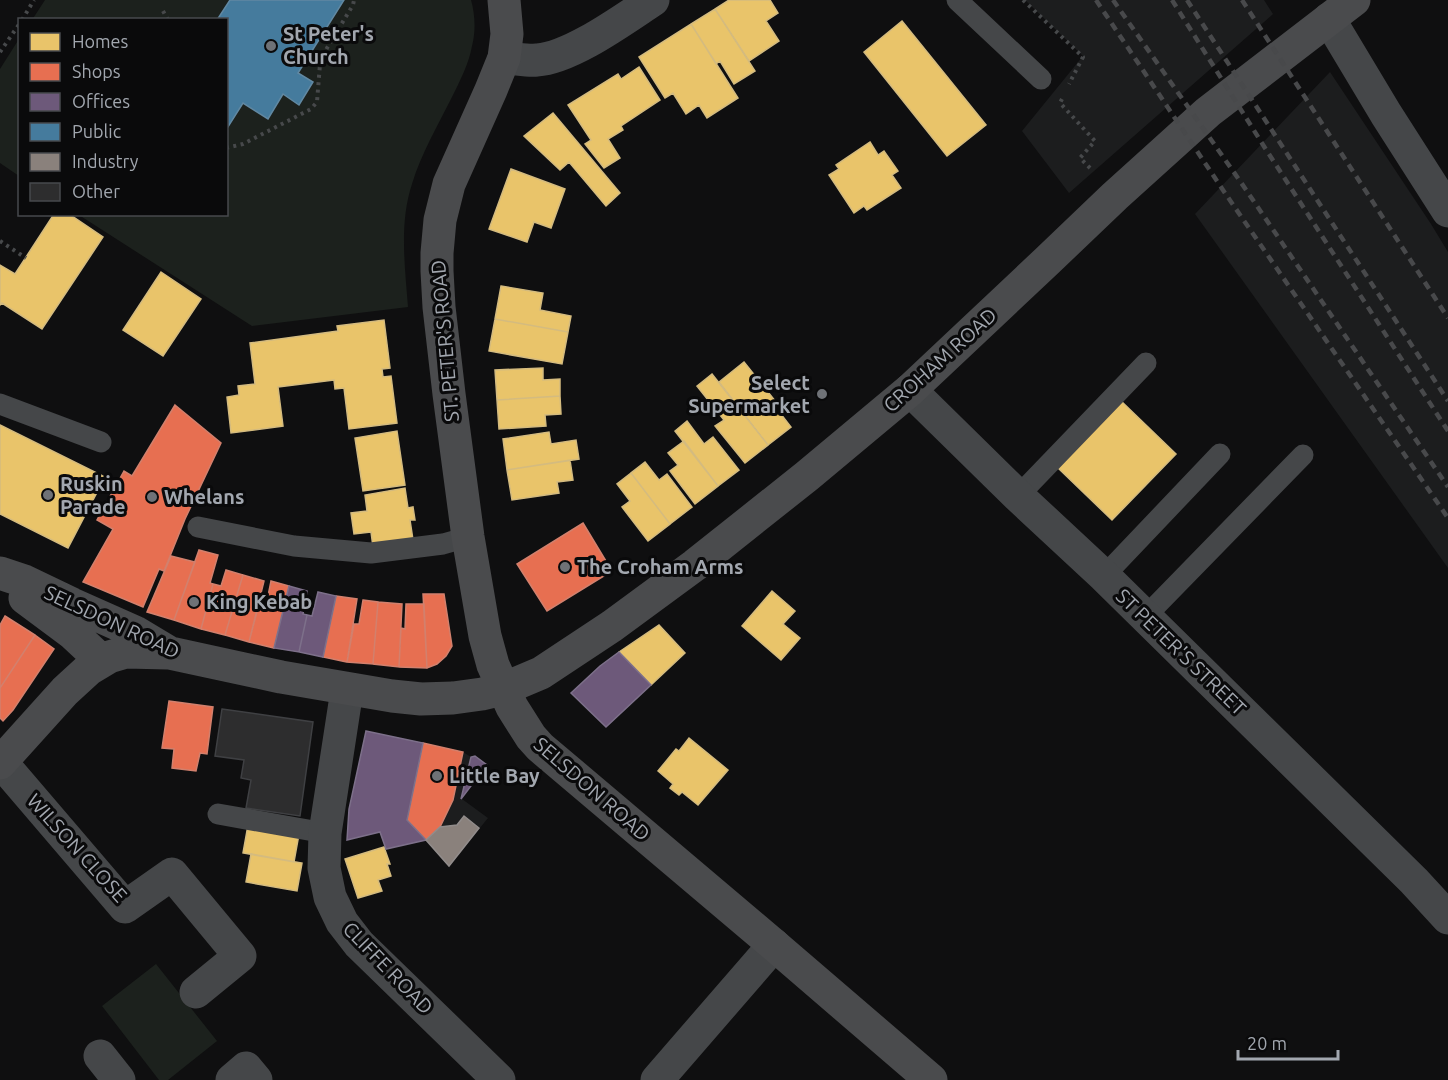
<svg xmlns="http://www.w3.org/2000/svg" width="1448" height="1080" font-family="Ubuntu,sans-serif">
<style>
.built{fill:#1c1d1e}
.green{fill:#1c211d}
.homes{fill:#e9c46a;stroke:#d4bb7f;stroke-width:1.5}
.shops{fill:#e76f51;stroke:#d2806d;stroke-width:1.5}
.offices{fill:#6d597a;stroke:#7d708a;stroke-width:1.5}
.public{fill:#457b9d;stroke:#6188a2;stroke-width:1.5}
.industry{fill:#8a817c;stroke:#918c8b;stroke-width:1.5}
.building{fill:#2d2d2e;stroke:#3f4043;stroke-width:1.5}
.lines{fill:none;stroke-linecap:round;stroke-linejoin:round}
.path{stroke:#47494b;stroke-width:4;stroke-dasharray:3 4.5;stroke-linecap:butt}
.lane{stroke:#454749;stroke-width:21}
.street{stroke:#454749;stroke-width:33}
.secondary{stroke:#4a4b4d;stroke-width:33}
.rail{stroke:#48494b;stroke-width:4.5;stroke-dasharray:8 6;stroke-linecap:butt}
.poi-dot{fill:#6f7277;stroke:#0a0a0b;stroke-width:2}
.labels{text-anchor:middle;stroke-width:6;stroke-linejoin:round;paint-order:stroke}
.poi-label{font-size:20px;font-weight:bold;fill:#a2a7af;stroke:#0a0a0b;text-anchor:start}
.street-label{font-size:20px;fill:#a2a7af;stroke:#0a0a0b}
</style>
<rect width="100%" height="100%" fill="#0f0f10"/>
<path class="built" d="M1025,0H1264L1273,14L1069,193L1022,131L1083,56Z
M1330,72L1431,224L1448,252V568L1195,214Z
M463,752L471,757L462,799L488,818L449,866L426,840L453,800Z"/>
<path class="green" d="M45,0H471C475,14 476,31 472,46C469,63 460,81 452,97C438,125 421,154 412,184C399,223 405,267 408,307L252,326L79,215L226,214V20H32Z
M19,39L20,176H19L0,163V69Z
M156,964L217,1041L168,1080H159L102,1006Z"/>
<path class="homes" d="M729,0H770L778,13L766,21L779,41L749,61L715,9Z
M715,9L755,71L734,84L720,61L716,64L691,24Z
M902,21L986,125L947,156L864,52Z
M691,24L738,98L707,118L699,105L686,114L673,93L665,98L639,57Z
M639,67L660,100L621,126L623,130L608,139L620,158L604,168L585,144L591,140L568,105L618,74L621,79Z
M553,113L620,193L606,206L569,162L560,170L524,136Z
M870,142L878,155L884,151L898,171L892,175L901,188L867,210L864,206L854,213L829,175L839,169L836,165Z
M511,169L565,189L551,228L534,222L527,242L489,229Z
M54,214H69L103,237L42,329L2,303L0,305V265L15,274Z
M161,272L201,299L163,356L123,330Z
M501,286L543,293L540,310L571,316L568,332L495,319Z
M495,319L568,332L562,364L489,351Z
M384,320L390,368L382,369L383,377L391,376L397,423L349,429L344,388L335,389L334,380L278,387L283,426L231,433L227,397L239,395L238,386L255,384L250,343L338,331L337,326Z
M744,362L780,407L777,409L791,427L768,445L719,382Z
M543,368V380L560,379V396L497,400L495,370Z
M712,374L768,445L745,463L715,426L724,420L697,386Z
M560,396L561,414L545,415L546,426L499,429L497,400Z
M1120,400L1176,454L1112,520L1057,467Z
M687,421L704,444L713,437L739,470L718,486L675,431Z
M0,425L105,477L68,548L0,514Z
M397,431L405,485L363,491L355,438Z
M549,432L551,444L576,440L579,459L507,470L503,439Z
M684,441L718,486L695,504L670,471L678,465L668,453Z
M570,460L573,480L557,482L559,493L512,500L507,470Z
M645,462L659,480L667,474L692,507L670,524L631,473Z
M631,473L670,524L648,541L622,507L630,501L617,484Z
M405,488L408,508L413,507L415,520H410L413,540L373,547L371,532L354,534L351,513L367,511L365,495Z
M772,591L795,611L783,624L800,638L781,660L742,626Z
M659,625L685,653L651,685L619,652Z
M689,738L728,770L698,805L682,792L679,795L670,788L673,784L658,771L676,749L679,751Z
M248,825L299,834L294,862L243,853Z
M384,847L390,864H387L391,876L378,880L382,891L358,898L345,859Z
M251,854L302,863L297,891L246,882Z"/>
<path class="shops" d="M175,405L221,443L185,519L164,571L159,569L143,607L83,582L113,529L97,520L124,471L132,476Z
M583,523L612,571L547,611L517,564Z
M199,550L218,555L210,583L213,584L201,629L174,620Z
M171,556L195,562L174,620L147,612Z
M226,570L243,575L225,635L201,629L213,584L221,586Z
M243,575L264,581L249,642L225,635Z
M271,581L289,586L274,648L249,642L259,604L266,606Z
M423,594H444L452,646L446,656L437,664L427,668Z
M336,596L357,599L347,662L323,657Z
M363,600L378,602L373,664L347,662L354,624H359Z
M378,602L402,604L399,667L373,664Z
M406,604H424L427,668L399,667L401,628L405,629Z
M5,616L35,635L0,688V625Z
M35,635L54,649L13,710L3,721L0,718V688Z
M169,701L213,707L207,754L200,753L196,771L172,768L174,749L162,748Z
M423,743L463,752L453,800L440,827L426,840L407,820Z"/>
<path class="offices" d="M289,586L307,591L303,614L307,615L299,652L274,648Z
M318,592L336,596L323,657L299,652L307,615L312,616Z
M619,652L651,685L606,727L571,693L600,666Z
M366,731L423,743L407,820L426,840L386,849L380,832L347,840L349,809Z
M475,756L487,765L461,799L471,757Z"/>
<path class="public" d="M230,0H344L298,73L313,82L299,105L283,94L268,119L243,103L226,130V20H217Z"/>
<path class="industry" d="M464,816L479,828L449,866L426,840L440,827L457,825Z"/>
<path class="building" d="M222,709L313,722L300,816L246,808L251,780L241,778L244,760L215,756Z"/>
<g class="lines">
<path class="path" d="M1023,0L1083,57L1069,84
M163,11L168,20
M22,20L34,0
M0,52L20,23
M1062,99L1060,103L1095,141L1080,158L1093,171
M226,148L243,144L311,109L317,102L320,64L327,48L353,5L354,0
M0,241L26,258"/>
<path class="lane" d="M957,0L1041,79
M0,404L101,442
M1018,496L1146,363
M198,527L294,546L371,553L443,544L468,537
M1104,576L1220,454
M1145,617L1303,455
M218,814L325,833"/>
<path class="street" d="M1329,19L1386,114L1448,211
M504,58C514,58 526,61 537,60C571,58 624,19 653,0
M910,390L1018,496L1104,576L1414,881L1448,918
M347,690L325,833L324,868L330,897L342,922L359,944L499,1080
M1,762L125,907L172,874L240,956L196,992
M100,1056L119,1080
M232,1080L246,1068L256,1080
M657,1080L774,945"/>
<path class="secondary" d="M504,0L507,34L504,58L491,90L449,184L440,220L437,253V271L439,307L449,394L468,537L485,636L493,665L512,707L531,737L540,747L774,945L931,1080
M0,573L24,581L72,604L135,632L170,653L281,677L392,696L421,699L453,698L482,694L503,689L541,673L612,626L695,565L807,476L910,390L1047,261L1115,196L1208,112L1354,0
M25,598L72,633L102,661
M0,763L65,691L89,669L109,657L126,652L168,653"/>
<path class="rail" d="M1096,0L1225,193L1448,518
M1113,0L1240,181L1448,487
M1172,0L1265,148L1448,431
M1187,0L1448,401
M1242,0L1448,318"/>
</g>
<g class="poi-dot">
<circle cx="271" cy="46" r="6"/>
<circle cx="822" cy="394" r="6"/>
<circle cx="48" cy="495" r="6"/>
<circle cx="152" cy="497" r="6"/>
<circle cx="565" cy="567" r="6"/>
<circle cx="194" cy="602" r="6"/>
<circle cx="437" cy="776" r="6"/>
</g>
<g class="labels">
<g class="poi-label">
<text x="283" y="41">St Peter's<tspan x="283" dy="23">Church</tspan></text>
<text x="810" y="390" text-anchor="end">Select<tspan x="810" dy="23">Supermarket</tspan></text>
<text x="60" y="491">Ruskin<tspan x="60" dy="23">Parade</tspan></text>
<text x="164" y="504">Whelans</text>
<text x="577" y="574">The Croham Arms</text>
<text x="206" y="609">King Kebab</text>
<text x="449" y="783">Little Bay</text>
</g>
<g class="street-label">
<text transform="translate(445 341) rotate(-95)" y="7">ST. PETER'S ROAD</text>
<text transform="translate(940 360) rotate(-42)" y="7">CROHAM ROAD</text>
<text transform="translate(112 622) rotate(25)" y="7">SELSDON ROAD</text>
<text transform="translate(1181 652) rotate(44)" y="7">ST PETER'S STREET</text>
<text transform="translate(592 789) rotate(41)" y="7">SELSDON ROAD</text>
<text transform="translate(77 848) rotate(48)" y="7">WILSON CLOSE</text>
<text transform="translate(388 968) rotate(46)" y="7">CLIFFE ROAD</text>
</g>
</g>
<rect x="18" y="18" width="210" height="198" fill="#0a0a0b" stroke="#47494d" stroke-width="1.5"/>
<rect x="30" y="33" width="30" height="18" fill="#e9c46a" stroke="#47494d" stroke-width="1.5"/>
<text x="72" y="48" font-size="18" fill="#a2a7af">Homes</text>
<rect x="30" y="63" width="30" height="18" fill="#e76f51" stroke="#47494d" stroke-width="1.5"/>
<text x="72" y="78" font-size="18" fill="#a2a7af">Shops</text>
<rect x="30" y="93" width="30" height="18" fill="#6d597a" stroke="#47494d" stroke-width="1.5"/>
<text x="72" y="108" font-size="18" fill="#a2a7af">Offices</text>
<rect x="30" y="123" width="30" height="18" fill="#457b9d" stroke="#47494d" stroke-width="1.5"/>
<text x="72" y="138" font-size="18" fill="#a2a7af">Public</text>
<rect x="30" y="153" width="30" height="18" fill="#8a817c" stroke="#47494d" stroke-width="1.5"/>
<text x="72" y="168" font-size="18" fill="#a2a7af">Industry</text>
<rect x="30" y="183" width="30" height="18" fill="#2d2d2e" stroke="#47494d" stroke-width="1.5"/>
<text x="72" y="198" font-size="18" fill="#a2a7af">Other</text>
<path d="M1238 1050v9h100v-9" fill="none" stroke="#a2a7af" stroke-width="3"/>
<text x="1247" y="1050" font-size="18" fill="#a2a7af" stroke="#0a0a0b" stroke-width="4.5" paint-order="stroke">20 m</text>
</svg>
